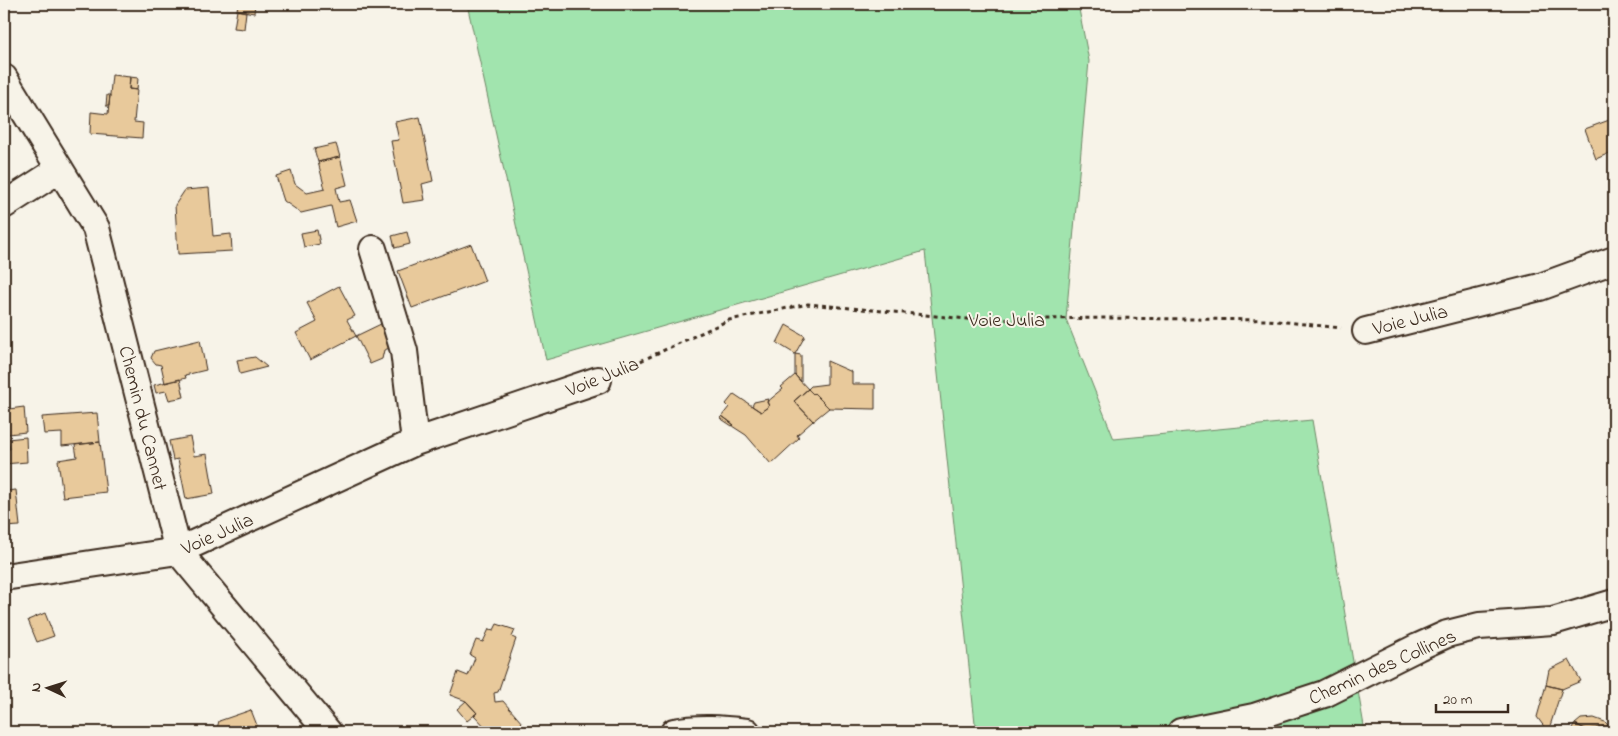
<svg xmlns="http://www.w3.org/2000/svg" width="1618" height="736" font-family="'Indie Flower',sans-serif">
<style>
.green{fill:#a1e4ae;stroke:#6e8766}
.building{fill:#e8c99b;stroke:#3b2a1e}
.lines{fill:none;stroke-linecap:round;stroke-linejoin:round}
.minor-casing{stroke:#3b2a1e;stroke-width:30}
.path{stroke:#3b2a1e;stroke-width:3;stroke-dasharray:4 4;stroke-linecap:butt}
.minor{stroke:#f7f3e8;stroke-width:26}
.labels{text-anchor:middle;stroke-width:4;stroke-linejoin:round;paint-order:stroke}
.street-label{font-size:20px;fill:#3b2a1e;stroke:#f7f3e8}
</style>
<rect width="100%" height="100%" fill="#f7f3e8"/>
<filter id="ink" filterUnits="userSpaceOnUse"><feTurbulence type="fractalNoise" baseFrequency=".02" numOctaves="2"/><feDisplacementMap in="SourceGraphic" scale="10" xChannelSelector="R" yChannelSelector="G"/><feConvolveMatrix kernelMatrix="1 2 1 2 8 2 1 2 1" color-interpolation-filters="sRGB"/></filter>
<g filter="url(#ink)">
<path class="green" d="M467,4H1078L1089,61L1066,319L1114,439L1312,420L1365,732H990L975,723L925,251L546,360Z"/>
<path class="building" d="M238,4H255L254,13L237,10Z
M237,10L246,12L244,29L234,28Z
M112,75L130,77L129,89L137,90L134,122L143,123L142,138L90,134L91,112L108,114Z
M130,77L138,78L137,90L129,89Z
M107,95H110L109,106H106Z
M420,117L433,181L422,184L425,200L403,203L391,141L399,140L395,122Z
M1612,119L1614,125V151L1596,159L1585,129Z
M336,144L340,157L318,162L314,149Z
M340,157L347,185L336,188L339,202L350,200L357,221L336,227L331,206L301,213L284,201L276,176L291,171L295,184L307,193L325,189L318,162Z
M209,188L213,236L231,234L232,251L178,254L175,205L185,190Z
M317,230L320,244L304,247L301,233Z
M407,232L410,244L395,248L392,236Z
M471,244L485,281L412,308L398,271Z
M339,286L355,316L347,320L356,336L310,360L296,333L317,322L307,303Z
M383,323L393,347L384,350L382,359L370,364L356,336Z
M786,325L805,336L795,354L777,343Z
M200,340L206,370L185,375L186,378L165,383L161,365L156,364L151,358L154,351Z
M795,354L801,355V382L795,375Z
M255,357L267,367L240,374L237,360Z
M827,361L852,372V384H875V409L829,408L814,393L813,394L808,389L811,386L827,384Z
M795,375L808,389L794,401L813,421L797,435L799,438L771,464L746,435L732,426L734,425L722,416L729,407L726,404L734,394L761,412L769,406L767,402L783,389L781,387Z
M180,379L184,397L169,400L166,391L156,393L154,385Z
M808,389L813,394L814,393L829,408L813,421L794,401Z
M8,396L9,409L24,407L26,432L8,434V429H4V397Z
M768,399L767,402L769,406L761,412L752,406L754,402Z
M97,413L100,442L62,446V433L44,434L42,417Z
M722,416L734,425L732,426L720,418Z
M26,437L27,462L4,464V449H10L8,439Z
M190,437L194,456L207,454L214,494L186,499L178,459L173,460L169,441Z
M100,442L106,492L63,497L58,460L77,457L75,445Z
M16,490L20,526L4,527V491Z
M45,613L54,636L37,642L28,620Z
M497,624L515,630L512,637L516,639L498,692L494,693L495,702L503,701L522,723L511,732H490L474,715L477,713L466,701L450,695L458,672L468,676L475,658L470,655L476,640L483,642L489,629L494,630Z
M1569,660L1581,681L1562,689L1546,685L1549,670Z
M1546,685L1562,689L1548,732L1537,717Z
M466,701L477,713L467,721L457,709Z
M251,710L258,728L248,732H216L219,721Z
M1594,718L1605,722L1609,726L1587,730L1575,724L1581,719Z
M1575,724L1587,730L1609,726L1610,732H1570Z"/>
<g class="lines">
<g class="minor-casing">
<path id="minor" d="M4,78L96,228L178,551L328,732
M4,205L60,169
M1366,331L1540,287L1614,260
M415,442L598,380
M4,577L178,551L415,442L404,351L373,249
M674,732C699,727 722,729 747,732
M1181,732L1254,717L1324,694L1418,647L1447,634L1479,626L1553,621L1614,603"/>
</g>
<path class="path" d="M619,371L729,320L808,304L978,320L1107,318L1268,320L1341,328"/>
<use href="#minor" class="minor"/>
</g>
</g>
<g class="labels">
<g class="street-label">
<text x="1007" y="326">Voie Julia</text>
<text transform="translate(1410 319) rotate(-14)" y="7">Voie Julia</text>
<text transform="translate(602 376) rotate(-22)" y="7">Voie Julia</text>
<text transform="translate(144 418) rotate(76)" y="7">Chemin du Cannet</text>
<text transform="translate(217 533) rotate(-24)" y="7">Voie Julia</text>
<text transform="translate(1382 666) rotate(-24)" y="7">Chemin des Collines</text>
</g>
</g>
<rect width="1618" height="736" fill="none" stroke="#f7f3e8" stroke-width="20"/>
<rect x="10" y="10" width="1598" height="716" fill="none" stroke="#3b2a1e" stroke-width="2" filter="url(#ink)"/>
<g transform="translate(48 688) rotate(274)" stroke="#f7f3e8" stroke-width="4" paint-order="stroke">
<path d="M0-4L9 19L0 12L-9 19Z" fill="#3b2a1e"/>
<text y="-8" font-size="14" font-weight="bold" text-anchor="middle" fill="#3b2a1e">N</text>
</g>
<path d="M1436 704v8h72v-8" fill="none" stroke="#3b2a1e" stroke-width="2.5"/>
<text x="1443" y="704" font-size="15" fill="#3b2a1e" stroke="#f7f3e8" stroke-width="4" paint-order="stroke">20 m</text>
</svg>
